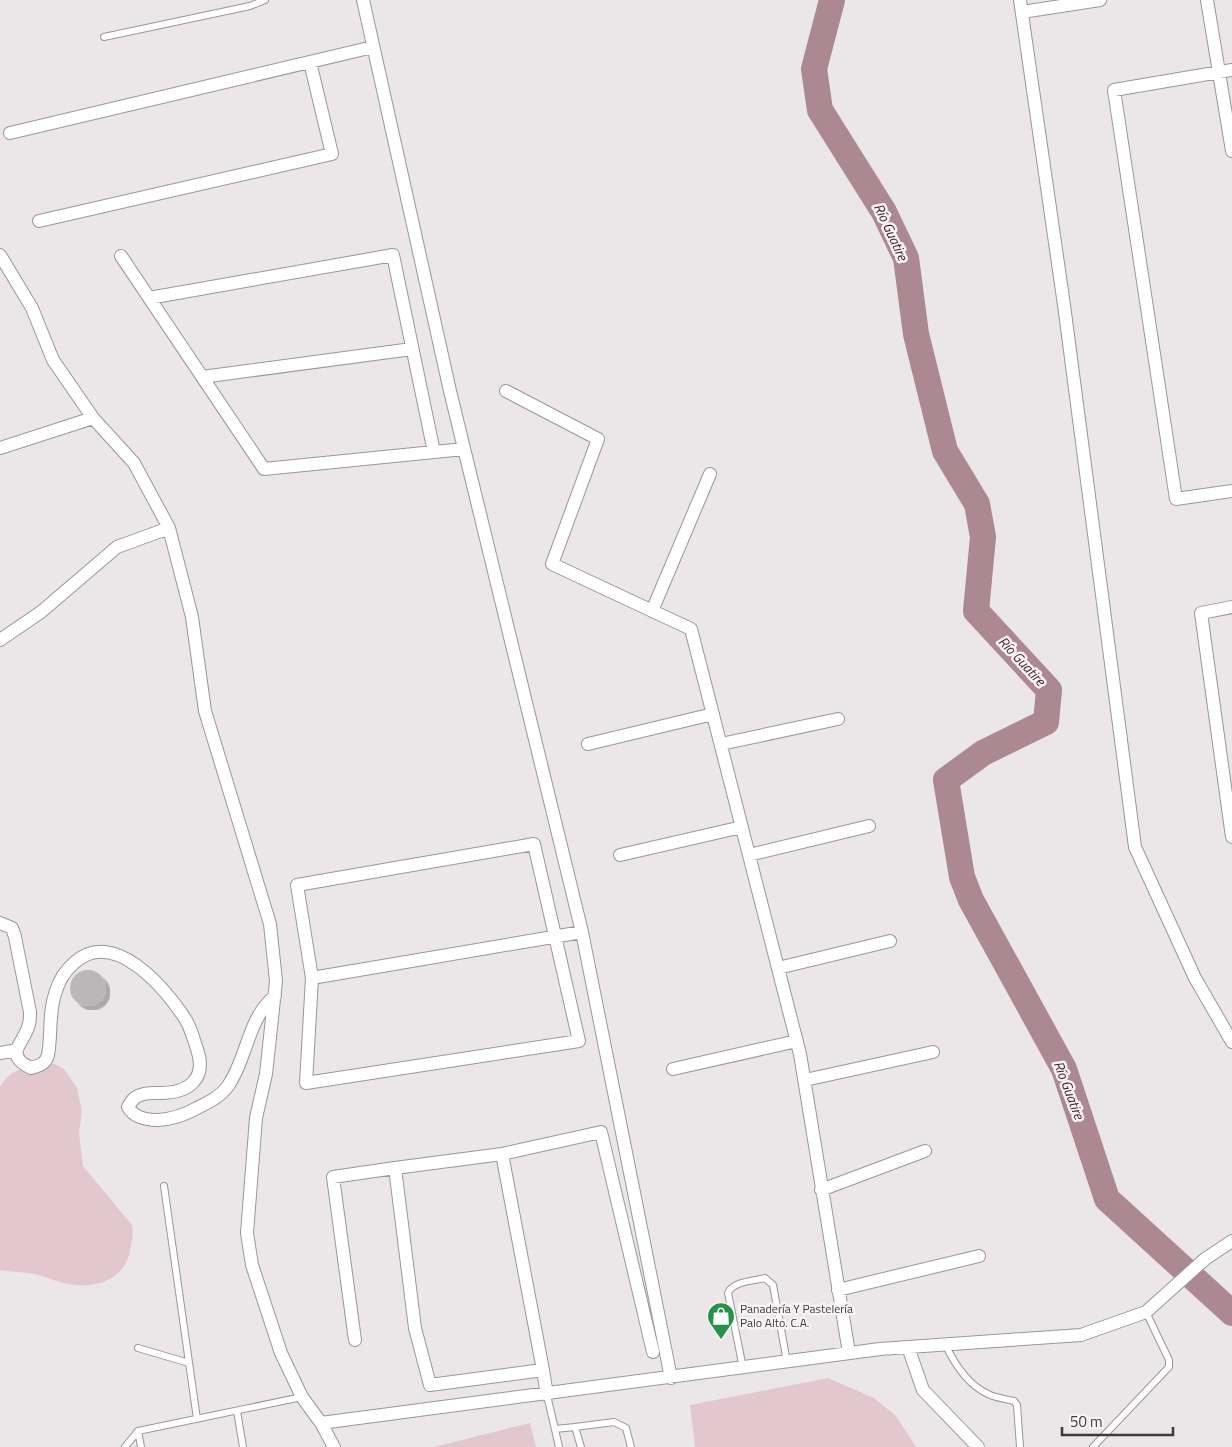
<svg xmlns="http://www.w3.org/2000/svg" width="1232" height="1447" font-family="'Titillium Web',sans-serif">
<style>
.green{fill:#e3c7ce}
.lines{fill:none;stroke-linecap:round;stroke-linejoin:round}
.river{stroke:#ab8892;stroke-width:26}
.building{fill:#bbb6b8;filter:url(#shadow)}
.service-casing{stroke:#9b9697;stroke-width:8}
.minor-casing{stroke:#9b9697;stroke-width:14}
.service{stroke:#fff;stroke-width:6}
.minor{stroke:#fff;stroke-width:12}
.labels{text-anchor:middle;stroke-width:5;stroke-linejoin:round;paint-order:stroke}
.poi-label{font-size:12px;fill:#3b3a3a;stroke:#f8f4f5;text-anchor:start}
.water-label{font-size:14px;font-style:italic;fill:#461829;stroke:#f8f4f5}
</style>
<defs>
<filter id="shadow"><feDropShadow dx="4.5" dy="4.5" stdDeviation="0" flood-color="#0004"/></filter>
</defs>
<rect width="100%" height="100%" fill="#ebe6e7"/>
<path class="green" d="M46,1064H55L64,1069L77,1088L82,1111L79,1133L83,1166L132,1225C134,1236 131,1245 129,1255C122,1281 93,1289 69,1284C57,1282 46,1277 35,1274C24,1272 11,1272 0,1270V1087C12,1067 25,1069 46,1064Z
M828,1378L874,1398L896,1416L916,1447H695L690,1405Z
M530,1423L536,1447H434Z"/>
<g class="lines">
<path class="river" d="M832,0L814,69L820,110L884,212L906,258L916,334L945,451L977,504L983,537L976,611L1049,690L1046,722L983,753L946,780L962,877L971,900L1064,1069L1107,1199L1232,1313"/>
</g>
<path class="building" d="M70 988a18 18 0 1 1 36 0a18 18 0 1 1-36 0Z"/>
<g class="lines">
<g class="service-casing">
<path id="service" d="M104,37L250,6L265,0
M164,1186L197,1419
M945,1344C954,1363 968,1385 988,1394C995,1398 1006,1399 1014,1401L1017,1405L1020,1447
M138,1348L189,1363
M743,1368L728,1293C733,1281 754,1281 765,1278L773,1285L787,1362
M547,1395L559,1447
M237,1411L243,1447
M555,1429L575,1427
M138,1431L141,1447
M125,1447L138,1431L302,1397
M581,1447L575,1427L614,1422L626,1428L631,1447
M1093,1447L1169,1367V1360L1146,1312"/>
</g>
<g class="minor-casing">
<path id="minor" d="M363,0L450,391L582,932L671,1378
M1020,0L1064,305L1135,847L1195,978L1232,1042
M1207,0L1232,151
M1022,12L1100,0
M1232,70L1114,90L1176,499L1232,491
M10,133L373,47
M39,221L332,154L310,62
M0,255L32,308L53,360L93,418L134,463L169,528L192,617L205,711L270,924L276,981L266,1074L256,1118L247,1233L252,1265L281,1353L302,1397L321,1423L334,1447
M121,256L264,469L464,449
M149,298L393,255L434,452
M202,377L412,349
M506,391L598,439L552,564L691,629L800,1054L849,1353
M0,448L93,418
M1232,607L1201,613L1232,837
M652,611L710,474
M0,640L41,612L117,547L169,528
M588,744L713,714
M721,744L838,719
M534,844L579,1041L306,1083L312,978L297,885Z
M620,855L742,827
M749,855L869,826
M0,923L12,928L15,937L30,1012C30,1016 30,1021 29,1024C25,1043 2,1054 31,1068C38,1066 46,1064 48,1055C52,1034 48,1012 56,991C59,981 66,970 74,963C113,927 163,986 184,1017C191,1027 193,1038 197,1049C207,1078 190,1093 160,1093C153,1093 145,1092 138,1096C133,1098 131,1102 128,1107C134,1118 146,1120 158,1120C172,1119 185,1115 197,1108C209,1102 220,1097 228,1086C248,1057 247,1019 275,996
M778,968L890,941
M312,978L582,932
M0,1053L17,1050
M673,1069L797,1041
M805,1080L933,1052
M395,1168L502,1154
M821,1190L925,1151
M838,1290L979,1256
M355,1340L333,1177L395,1168L415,1328L430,1385L543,1370L502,1154L601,1132L653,1352
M908,1347L923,1390L978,1447
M543,1370L547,1395
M321,1423L880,1349L1081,1335L1146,1312L1205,1259L1232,1241"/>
</g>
<use href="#service" class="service"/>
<use href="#minor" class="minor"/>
</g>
<defs>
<g id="shop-pin" transform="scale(1.4375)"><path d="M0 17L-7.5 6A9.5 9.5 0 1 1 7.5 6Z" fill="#269148" stroke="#f8f4f5"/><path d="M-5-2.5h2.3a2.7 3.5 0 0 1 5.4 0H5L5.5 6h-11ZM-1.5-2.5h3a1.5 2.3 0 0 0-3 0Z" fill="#fff"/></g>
</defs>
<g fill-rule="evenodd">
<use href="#shop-pin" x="721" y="1316"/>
</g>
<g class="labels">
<g class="poi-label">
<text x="740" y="1313">Panadería Y Pastelería<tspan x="740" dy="14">Palo Alto. C.A.</tspan></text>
</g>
<g class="water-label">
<text transform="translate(891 232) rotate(65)" y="5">Río Guatire</text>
<text transform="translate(1022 661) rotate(47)" y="5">Río Guatire</text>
<text transform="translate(1069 1090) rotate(69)" y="5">Río Guatire</text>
</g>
</g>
<path d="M1062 1427v8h111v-8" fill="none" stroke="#3b3a3a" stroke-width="2.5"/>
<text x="1070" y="1427" font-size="15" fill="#3b3a3a" stroke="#f8f4f5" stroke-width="4" paint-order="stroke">50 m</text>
</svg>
